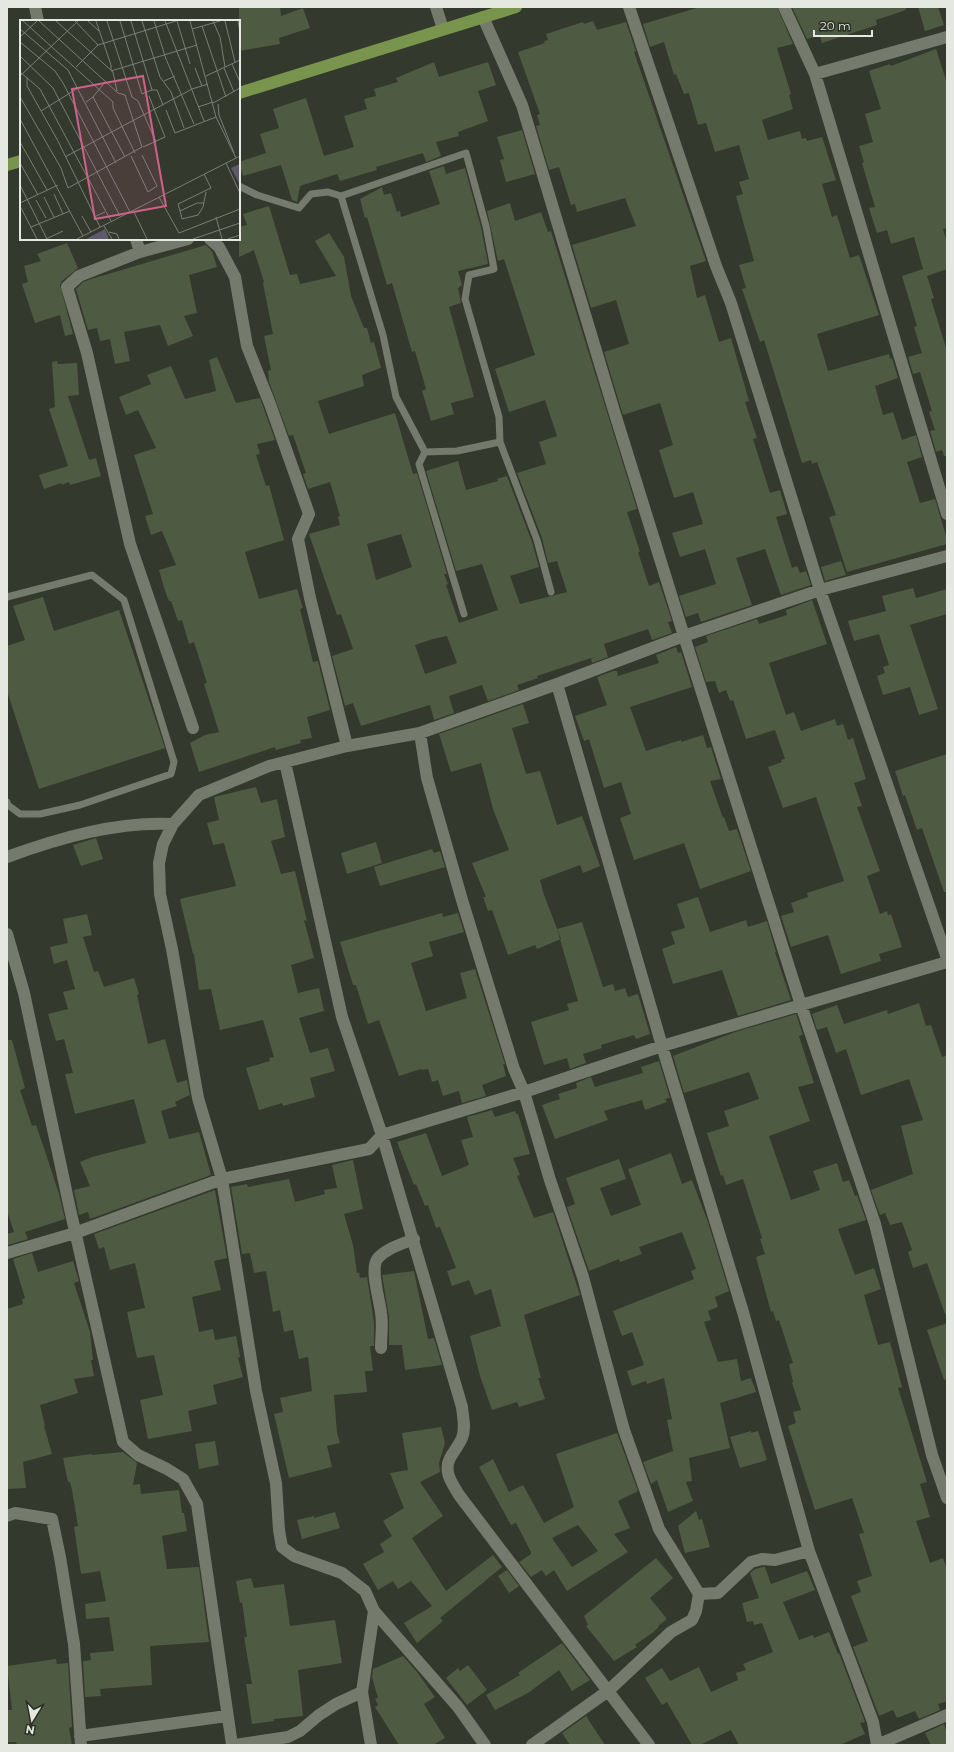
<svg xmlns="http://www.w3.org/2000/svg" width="954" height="1752" font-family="Montserrat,sans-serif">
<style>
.building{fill:#4f5a42;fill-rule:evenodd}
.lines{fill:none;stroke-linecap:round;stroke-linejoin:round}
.lane{stroke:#747b6d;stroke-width:7}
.street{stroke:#747b6d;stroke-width:12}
.primary{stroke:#78944d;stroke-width:12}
.inset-road{fill:none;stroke:#7a7f75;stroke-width:1}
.view{fill:#ce618a;fill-opacity:0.15;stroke:#ce618a;stroke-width:2}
.inset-edge{fill:none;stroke:#e4e8e0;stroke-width:2}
</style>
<rect width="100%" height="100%" fill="#33392d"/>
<path class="building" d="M239,7H280L281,16L303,8L310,28L279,38L280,44L239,51Z
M700,7H777L793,44L777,48L791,94L789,95L793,109L762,120L768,140L800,131L802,139L806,138L807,141L822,137L836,180L822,184L832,217L837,215L850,258L859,255L879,315L817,334L828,371L889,354L890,359L892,358L898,378L875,386L883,415L893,412L902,440L916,435L922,457L907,462L920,503L935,499L947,539V544L847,572L829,517L836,515L817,462L812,464L811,460L802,463L764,340L760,342L742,289L746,288L739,265L754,261L736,196L743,194L739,182L749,179L739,145L715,152L706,123L698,125L689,93L684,94L676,74L674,75L664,42L650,47L643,24Z
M792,7H906V10L876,20L877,25L822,43L820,35L807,39Z
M918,7H938L944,25L925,31Z
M593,21L597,30L626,22L636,51L634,52L706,261L690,266L697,298L705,295L719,342L731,338L749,401L745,402L757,438L753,439L770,493L780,490L787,514L776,517L792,568L797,566L800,573L806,571L811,585L781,595L765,549L736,558L752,605L701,622L698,613L686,617L679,596L716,584L705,549L680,557L672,533L703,524L693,492L674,498L659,450L673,445L660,403L623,415L604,352L629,344L616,300L591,308L572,245L636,226L625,198L577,212L575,204L571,205L559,167L549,170L536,126L540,125L537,115L540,114L518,52L545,43L544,41L548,40L546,34L583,22L584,24Z
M936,49L947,83V228L943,229L947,242V269L927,276L934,298L931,299L947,351V456H944L942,450L936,452L930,431L935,430L929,412L932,411L920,372L913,374L908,357L922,353L914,327L917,326L902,276L923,269L914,237L891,244L887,230L877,233L869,208L875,207L862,163L864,162L859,146L873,142L865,114L881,109L869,71L890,64L891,66Z
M434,62L439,77L488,62L496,85L478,91L488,121L458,132L459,136L436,142L441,156L426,162L423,153L376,167L377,170L340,181L337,174L300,186L297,202L292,200L281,165L243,176L239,162L266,153L260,134L279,128L273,109L306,98L324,156L354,147L344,116L367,109L364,99L376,96L374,89L398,82L396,78Z
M522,130L535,174L506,182L500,160L504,159L497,137Z
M444,166L446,174L465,168L481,227L488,264L458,271L462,285L458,288L461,303L449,307L474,397L451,403L454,414L431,421L422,391L426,389L415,351L412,352L392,283L387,285L367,217L365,218L360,199L382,187L384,195L391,193L397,212L400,211L401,217L440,204L429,171Z
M510,203L515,221L541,212L548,232L551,231L637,509L627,512L640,552H638L649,586L659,582L672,621L668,622L672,633L652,640L648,629L604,644L608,657L592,663L591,658L537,676L538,678L517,685L519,690L488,701L482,685L449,696L454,713L434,720L430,705L361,726L353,703L345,706L332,656L353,649L341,614L337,615L309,534L340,525L338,517L340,516L330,482L308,489L303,474L306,473L293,435L289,436L269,382L268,371L271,370L264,336L273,334L263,283L264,282L254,250L239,257V227L247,225L243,214L269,206L290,275L297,274L300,284L336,276L315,241L329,233L344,257L351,296L364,328H367L371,343L374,342L381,368L362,375L364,386L318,401L329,434L395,413L413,474L417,473L447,574H444L448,584L446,585L459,623L498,610L482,564L456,571L426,471L458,461L466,490L498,481L497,479L507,476L532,542L539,567L510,576L520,604L567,592L557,561L548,563L542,538L517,473L546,464L539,442L557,436L545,400L509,412L495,369L535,355L504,259L498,261L487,211ZM401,534L412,567L376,580L367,544ZM447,636L457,663L425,674L415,645L433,639Z
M67,243L78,268L62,281L60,285L73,334L65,336L60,315L35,323L22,284L28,282L24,266L41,261L37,254Z
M206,245L212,251L217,267L189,275L197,313L184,316L193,336L168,346L160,325L124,332L130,361L115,364L110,339L100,341L97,328L88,330L76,289L83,282L91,279Z
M217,357L236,403L260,398L275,440L257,444L260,454L256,455L266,486L269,485L284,540L245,552L259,599L297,589L303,608L300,609L313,662L318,661L330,710L307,717L312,738L300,740L301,743L276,750L275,747L199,772L190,743L205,735L219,732L204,684L207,683L194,642L189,644L182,620L178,621L171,601H169L165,591L159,570L176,565L162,531L151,535L145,516L153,514L134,455L156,448L138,410L126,415L119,397L151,384L147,375L171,366L185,399L216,391L209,360Z
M57,361L58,364L77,363L79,395L68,396L89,460L96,458L101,476L70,485L69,482L62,485L61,483L44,489L39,475L68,466L49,409L55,407L52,362Z
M841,561L846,575L825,581L821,567Z
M913,588L916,598L947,589V614L910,625L938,709L919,715L910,687L883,695L877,676L885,673L883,667L889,665L879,634L854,641L848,621L886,611L882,596Z
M43,597L54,631L119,610L165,748L39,789L7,691V646L25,640L13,606Z
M812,600L827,644L769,663L786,715L794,712L801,731L835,719L837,726L843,724L848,740L853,738L866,779L854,783L862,806L857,807L880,871L867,876L880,914L887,911L888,915L891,914L902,947L879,954L881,961L841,974L828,935L791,947L781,916L794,912L791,903L808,897L807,893L844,881L816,797L783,808L768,767L782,762L781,760L785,759L775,730L746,739L733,700L730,701L726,690L719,693L715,681L706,682L695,647L708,642L706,636L757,619L759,624L787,615L786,610Z
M676,647L678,653L681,652L692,687L630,707L646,751L681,740V742L703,735L707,748L711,747L721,779L710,781L723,818L724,817L729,831L737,829L751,871L700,889L684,843L634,860L620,818L631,814L621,782L604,788L589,739L584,741L575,716L607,705L597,677L613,671H617L618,676L659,663L656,655Z
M523,704L529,723L512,728L526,774L540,771L557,825L582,816L600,866L583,873L580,865L540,880L544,895L561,939L537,949L535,945L508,955L492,910L488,911L483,897H486L472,863L509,850L493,809L481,763L451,772L439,734Z
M947,754V892H944L922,828L917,830L905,795L903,796L895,771Z
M256,787L261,803L277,799L285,837L271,841L281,874L295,871L307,921L304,920L314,958L291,965L298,993L319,988L324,1011L299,1018L310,1053L328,1048L335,1071L310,1078L315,1097L283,1106L282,1103L259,1110L246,1068L270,1061L269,1058L274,1057L263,1020L220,1030L211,989L199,990L194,954H193L180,899L236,886L224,843L213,845L207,823L219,820L214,797Z
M96,838L103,859L81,866L73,845Z
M376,842L382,863L347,874L341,853Z
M432,849L434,853L440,851L445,867L380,886L374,867Z
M698,897L710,932L746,920L748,927L767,921L776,952H775L791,1000L738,1016L722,970L673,984L662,949L675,944L671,932L685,928L677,904Z
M442,913L443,917L458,913L464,932L429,942L433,956L411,963L426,1011L467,998L460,973L475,969L505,1064H503L506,1076L482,1085L486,1096L462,1103L459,1091L443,1096L438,1080L432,1082L428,1069L421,1070V1069L399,1076L379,1020L368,1024L356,985H353L340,942Z
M87,914L92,935L83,937L94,972L98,971L104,987L134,978L139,994L137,995L148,1044L165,1039L177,1083L187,1080L190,1095L175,1102L177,1106L161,1111L169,1139L199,1132L211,1175L90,1219L88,1212L79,1215L74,1190L90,1186L80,1162L92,1157L146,1143L134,1099L75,1114L65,1074L73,1073L64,1039L56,1041L48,1014L68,1009L63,992L75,989L67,960L54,964L50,947L68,943L63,919Z
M582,922L603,987L613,984L615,991L625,988L628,997L638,994L650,1034L636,1039L634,1035L601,1045L602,1048L583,1054L586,1063L570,1069L567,1058L544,1065L531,1022L569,1010L567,1004L578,1001L557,929Z
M919,1003L926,1026L931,1025L942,1057L947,1055V1314H945L927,1263L913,1268L908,1252L912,1250L902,1222L890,1225L885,1213L880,1215L871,1190L913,1174L901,1126L923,1120L909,1079L861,1095L846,1049L836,1053L827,1027L817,1030L812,1014L837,1005L844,1024L887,1010L888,1014Z
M796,1014L803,1035L799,1036L814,1083L798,1087L810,1121L769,1136L791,1200L820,1190L813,1171L837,1163L843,1182L849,1180L855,1196L857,1195L866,1220L838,1229L855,1275L874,1268L881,1289L864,1295L878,1345L890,1342L902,1387L898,1388L927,1482L920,1484L930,1517L916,1521L930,1563L943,1558L947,1569V1701L938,1704L940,1710L919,1719L915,1711L897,1718L893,1710L879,1716L853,1647L868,1641L851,1596L861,1592L857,1581L872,1576L859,1534L864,1533L852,1498L815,1510L788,1426L796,1423L793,1412L801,1410L792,1383L793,1382L789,1364L793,1363L779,1320L776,1321L773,1311L771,1312L756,1257L765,1254L760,1239L762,1238L743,1179L726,1185L723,1175L721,1176L707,1133L729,1126L724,1111L759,1099L749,1072L684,1093L673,1056L735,1032Z
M7,1040H12L25,1088L20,1090L32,1126L36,1125L45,1151L59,1194L65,1219L25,1232L28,1239L8,1245L7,1234L14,1232L7,1211Z
M659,1061L670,1098L665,1099L667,1102L645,1110L642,1100L604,1111L608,1120L555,1139L542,1105L560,1099L558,1094L577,1088L576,1083L591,1077L595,1087L643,1073L641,1067Z
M492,1110L495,1117L515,1111L516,1114H518L530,1154L513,1158L520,1175L517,1176L534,1218L553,1212L580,1295L524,1315L541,1378H538L545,1399L519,1407L517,1402L492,1410L480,1376L470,1336L501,1326L491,1289L475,1295L469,1280L452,1286L447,1271L456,1268L440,1227L436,1228L428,1205L425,1206L416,1184L414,1185L397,1142L426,1133L442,1176L469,1165L461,1140L473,1137L467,1117Z
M671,1153L682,1184L692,1180L708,1222L729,1291L715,1297L718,1307L708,1311L711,1320L704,1322L718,1362L737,1359L741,1381L751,1378L756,1392L720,1403L730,1448L689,1458L692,1481L686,1482L693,1501L668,1512L657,1480L651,1484L643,1462L673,1451L667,1420L672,1419L664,1378L647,1384L646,1381L632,1386L627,1371L644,1365L632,1332L622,1336L613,1311L694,1279L691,1271L696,1269L682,1232L639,1247L642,1254L620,1262L619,1259L589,1271L567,1207L575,1204L566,1178L619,1159L626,1179L600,1188L611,1216L641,1205L628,1169Z
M353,1160L363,1209L344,1214L353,1245L357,1273H359L360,1278L367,1277L374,1322V1346H370L373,1371H365L367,1392L334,1395L337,1433L340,1443L327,1446L332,1467L289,1478L274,1414L283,1412L280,1398L312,1391L308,1357L299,1359L293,1330L284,1332L280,1310L273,1312L266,1271L254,1273L250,1253L242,1254L231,1187L247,1184L248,1187L289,1179L295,1202L325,1194L324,1190L337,1188L332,1165Z
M215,1190L227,1258L214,1261L221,1290L192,1297L199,1332L213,1329L215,1340L236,1336L240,1357L238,1358L243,1377L213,1385L217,1404L188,1411L192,1431L148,1439L140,1400L163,1395L154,1355L137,1358L127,1312L145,1308L135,1263L110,1270L104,1247L99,1249L94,1234Z
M32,1253L38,1272L73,1261L79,1281L74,1283L90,1332L93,1360H91L94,1376L74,1379L78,1393L40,1405L45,1426H44L52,1454L23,1462L26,1488L7,1489V1309L23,1304L22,1299L25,1298L13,1259Z
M414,1271L428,1339L434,1338L442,1365L405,1370L402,1345H389V1317L382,1275Z
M947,1323V1379L944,1380L927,1330Z
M441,1427L445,1443L439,1463L440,1472L420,1482L443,1516L412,1538L446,1591L493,1555L502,1567L440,1618L443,1621L417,1643L404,1623L432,1606L411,1581L398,1589L393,1581L378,1590L363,1564L384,1552L380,1544L392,1536L383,1521L404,1508L390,1473L408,1470L402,1433Z
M751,1431V1433L758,1431L767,1460L740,1468L730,1437Z
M617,1433L638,1491L618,1501L630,1528L614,1534L628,1552L567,1591L554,1570L546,1576L542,1570L531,1577L519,1562L531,1554V1552L516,1523L511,1525L479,1467L493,1459L509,1492L523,1485L544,1523L574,1507L556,1454ZM578,1525L598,1551L572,1567L552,1538Z
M215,1441L219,1465L199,1469L195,1444Z
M123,1452L137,1463L133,1485L140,1484L141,1494L179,1490L182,1513H184L187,1531L162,1536L167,1569L199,1567L209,1642L150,1646L152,1685L100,1689L101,1696L85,1697L83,1661L91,1660L90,1653L114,1651L109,1617L86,1619L85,1604L106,1601L100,1571L81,1574L74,1527L78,1526L72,1490L70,1482H68L63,1458L91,1454L92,1455Z
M696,1511L699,1520L702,1519L710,1547L685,1553L678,1526Z
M335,1512L340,1528L302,1539L297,1520L314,1516V1518Z
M656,1558L673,1578L650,1598L667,1619L658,1626L659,1627L652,1633L635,1645L637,1647L614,1661L586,1626L588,1625L584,1616Z
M763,1567H765L771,1584L807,1571L815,1590L783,1602L799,1640L813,1635L814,1638L829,1632L838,1654L839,1653L865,1722L860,1723L865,1734L840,1745H739L731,1730L700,1745H692L667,1702L662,1705L645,1678L662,1668L670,1681L699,1667L711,1692L738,1680L736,1673L746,1670L743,1664L773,1652L762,1623L754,1625L753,1621L747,1622L742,1603L759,1598L750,1573L755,1569Z
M507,1570L519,1586L509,1593L498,1576Z
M251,1578L254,1588L284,1584L290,1626L335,1620L342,1663L298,1670L303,1716L274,1719V1721L252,1724L246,1684H252L244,1637H247L242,1602L240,1603L236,1581Z
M562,1643L590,1680L572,1691L559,1670L528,1693L495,1710L486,1695L520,1675L518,1673Z
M403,1656L417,1672L435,1697L424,1704L445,1738L433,1745H399L375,1707L378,1705L375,1699L378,1698L372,1677L373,1669Z
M56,1659L57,1664L68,1663L72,1727L69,1728L72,1745H17L16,1742H7V1710H12L7,1666Z
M468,1665L487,1690L467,1705L446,1678L458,1668L460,1671Z
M586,1716L605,1745H570L562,1733Z
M944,1724L947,1733V1745H931L925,1733Z"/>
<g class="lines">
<path class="lane" d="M239,186L257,195L299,208L311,194L328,192L341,196L466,153L486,226L494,269L469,275L465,299L499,417L500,442
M341,196L383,335L396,397L425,452L457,451L500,442L537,540L551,592
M425,452L419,464L464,614
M7,597L92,575L124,600L174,762L171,774L80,805L40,814H20L8,805L7,802"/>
<path class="street" d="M35,7L38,21
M436,7L443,29
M629,7L716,266L731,303L820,590L947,958
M784,7L815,74L947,514
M483,17L522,105L615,414L684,636L801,1005L875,1224L932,1455L947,1498
M815,74L947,37
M136,239L140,252
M188,239L140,252L79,276L67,287L87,353L130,544L193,728
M210,239L219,247L235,277L247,346L270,404L309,514L298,539L310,598L347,746
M557,684L662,1046L743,1312L809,1551L873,1722L877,1745
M420,733L427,778L462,900L514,1069L524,1092L550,1180L583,1277L624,1430L640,1475L659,1529L699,1594
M285,762L342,1017L382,1135L462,1407C463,1418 466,1428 462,1438C459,1445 454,1451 450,1458C443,1472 452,1483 459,1495L649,1745
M7,857C59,838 117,821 173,824
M7,934L24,993L70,1209L123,1442L138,1455L167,1469L183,1479L197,1504L232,1745
M7,1253L75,1233L222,1179L369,1149L382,1135L524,1092L662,1046L947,962
M381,1348C381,1336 383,1324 381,1313C380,1301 369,1268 378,1258C387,1248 402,1244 414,1239
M7,1516L15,1513L52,1519L60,1557L74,1644L81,1745
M80,1736L227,1716
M235,1745L288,1737L300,1731L319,1715L336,1704L362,1692
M371,1745L362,1692L374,1611
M485,1745L458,1707L374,1611L365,1591L342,1573L294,1556L282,1547L279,1530L276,1483L256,1391L222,1179L198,1098L172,949L160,894L159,863L163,844L173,824L199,795L269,766L347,746L420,733L557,684L684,636L820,590L947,556
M532,1745L608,1691L671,1632L692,1620L696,1611L699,1594L718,1593L751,1562L762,1559L775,1560L809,1551
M877,1745L947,1715"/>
<path class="primary" d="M239,93L516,7
M7,165L21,161"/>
</g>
<g transform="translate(20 20)">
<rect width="220" height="220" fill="#33392d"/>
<path d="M220,144V165L211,148ZM85,209L89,219H66Z" fill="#5f596e"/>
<path class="inset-road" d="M3,1L93,82V88L115,133M36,1L93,52L97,71M55,1L78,25M68,1L79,11M76,1L91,45V50M87,1L112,77L118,81L136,122M100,1L122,74L132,70M111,1L132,70H137L143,85M122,1L140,57L151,72L164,108M134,1L146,39L174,104M145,1L184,101M157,1L170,44M170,1L196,97L216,138M193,1L200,17L205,47M205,1L215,42M218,1L220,13M182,6L206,77M0,9L48,50L96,143M172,9L200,1M0,17L17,1M0,22L35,51L43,63L110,192M0,36L33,68L100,196M212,44L220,62M56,47L78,25L156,1M175,48L182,66M204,48L214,72M91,51L177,25M0,52L20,69L91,201M0,56L58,1M186,56L220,40M7,57V66L38,121L80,207M144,61L155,56M0,77L41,148L48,168L122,127L105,75L98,73L19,1M73,77L105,137M66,82L73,77L86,61M193,83L220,68M198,84L199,95L214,133M178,87L193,82M146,90L155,113L196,97M21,91L58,68M0,99L63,216M0,122L27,170M123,127L145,117L129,76M111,136L128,172L137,166L122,135M45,137L172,69L188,64M0,143L18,175M206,143L220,173M0,165L27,219M34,174L43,194M24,177L34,197M139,177L159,213L220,189M16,180L26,198M0,183L38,165M184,183H177L160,191L162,199L178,195L183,187L186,172M0,186L17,219M113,190L127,219M160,191L158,184L191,168L184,154M62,196L71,212M74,197L85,192M196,197L202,219M84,206L92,219M11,207L50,191M89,212L97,214L99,219M26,219L43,211M57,219L220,136M173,219L220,203M208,219L220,215"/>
<path class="view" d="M123,56L146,186L75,199L52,69Z"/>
<rect width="220" height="220" class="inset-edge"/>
</g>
<rect width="954" height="1752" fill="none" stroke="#e4e8e0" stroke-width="16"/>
<g transform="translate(32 1720) rotate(190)" stroke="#292f23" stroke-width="3" paint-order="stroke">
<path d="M0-3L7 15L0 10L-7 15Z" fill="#e4e8e0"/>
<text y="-6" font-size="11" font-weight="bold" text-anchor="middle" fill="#e4e8e0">N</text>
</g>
<path d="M814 30v6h58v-6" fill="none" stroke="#e4e8e0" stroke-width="2"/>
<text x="820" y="30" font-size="12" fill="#e4e8e0" stroke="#292f23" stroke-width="3" paint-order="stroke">20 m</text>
</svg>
